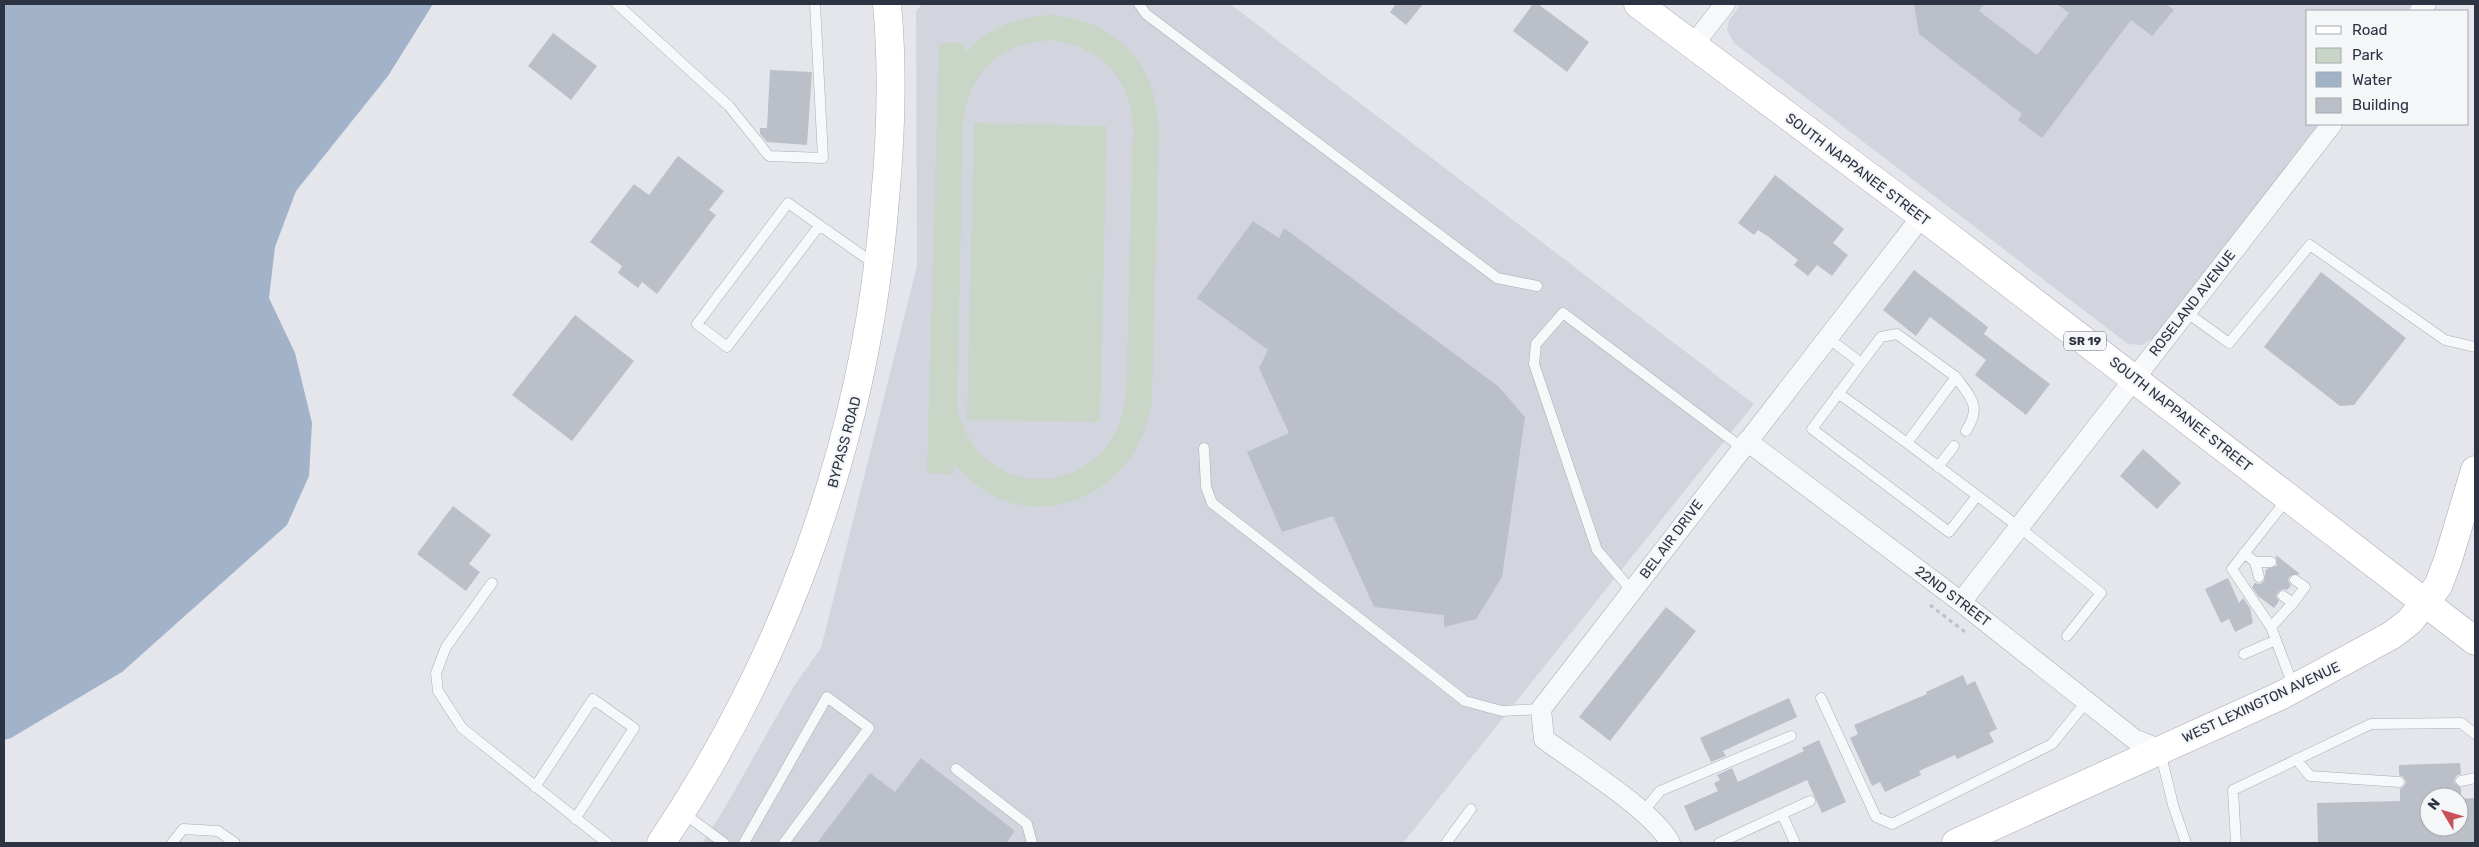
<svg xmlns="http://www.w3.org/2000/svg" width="2479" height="847" font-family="Rubik,sans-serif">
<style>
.built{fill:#d2d5dd}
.green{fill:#c9d5c6;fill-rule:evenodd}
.water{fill:#a1b2c9}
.building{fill:#bbbfc8}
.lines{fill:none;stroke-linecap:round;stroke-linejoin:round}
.service-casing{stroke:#a9adb5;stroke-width:11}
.minor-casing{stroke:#a9adb5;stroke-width:21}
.secondary-casing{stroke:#a9adb5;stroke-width:29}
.primary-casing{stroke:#a4aab6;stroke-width:29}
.path{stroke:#bec1c7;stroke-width:3;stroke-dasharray:4 4;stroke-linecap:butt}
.service{stroke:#f7f8fa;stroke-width:10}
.minor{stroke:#f7f8fa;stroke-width:20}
.secondary{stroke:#fff;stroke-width:28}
.primary{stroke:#fff;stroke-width:28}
.labels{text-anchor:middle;stroke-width:4.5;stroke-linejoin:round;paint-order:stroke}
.shield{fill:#f4f6f8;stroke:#686e79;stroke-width:1}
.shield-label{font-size:12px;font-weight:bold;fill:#2c3343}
.street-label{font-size:14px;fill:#2c3343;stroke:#f4f6f8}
</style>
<rect width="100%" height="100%" fill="#e4e6eb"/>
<path class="built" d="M922,4H1230L1754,404L1403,843H702L723,811L794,686L821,648L917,266L916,11Z
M1741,4H2413L2407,11H2308V124H2320L2153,338L2142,345L2128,344L1734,43L1727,30L1729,20Z"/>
<path class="green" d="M1053,15C1119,22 1156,64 1159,129L1152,399C1141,501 1020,547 954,463L953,475L927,473L939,43H965V52C991,27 1018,16 1053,15ZM1051,40C1101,46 1131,78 1133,128L1126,397C1113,500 979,509 957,407L963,123C969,72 1000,43 1051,40Z
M974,123L1107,126L1100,422L967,420Z"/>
<path class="water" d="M4,4H433L388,76L296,191L275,247L269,298L295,353L312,423L309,476L287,525L122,672L11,738L4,740Z"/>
<path class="building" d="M1396,4H1423L1406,25L1390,12Z
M1533,4H1538L1589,42L1567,72L1513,31Z
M1914,4H1984L1979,11L2037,55L2069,13L2057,4H2166L2174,10L2152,36L2131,20L2042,138L2018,120L2022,114L1919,34Z
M553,33L597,66L571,100L528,66Z
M770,70L812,72L807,145L767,142L760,134V128H767Z
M678,156L724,191L709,210L716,215L657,294L642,282L638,288L618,273L622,266L590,242L634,184L649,195Z
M1775,175L1844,229L1833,243L1848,255L1832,276L1817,265L1808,276L1794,265L1798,260L1769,237L1758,230L1754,235L1738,223Z
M1253,221L1279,238L1284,228L1498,386L1525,417L1502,577L1476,619L1444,627V615L1374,607L1333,516L1282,532L1247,452L1289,433L1259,368L1268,350L1197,298Z
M1914,270L1988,327L1984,334L2050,384L2026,415L1975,375L1986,360L1930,317L1916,336L1883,310Z
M2321,272L2406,338L2354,405L2340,406L2264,347Z
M575,315L634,361L572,441L512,395Z
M2143,449L2181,483L2157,509L2120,476Z
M453,506L491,535L469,564L480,572L466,591L417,554Z
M2276,555L2300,574L2290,576L2288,580L2291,586L2287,590L2283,589L2278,592L2276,596L2279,601L2274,608L2258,596L2252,587L2255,583L2260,584L2264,581L2266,569L2277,566Z
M2228,578L2239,603L2243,598L2250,608L2253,623L2235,632L2229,619L2221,623L2205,589Z
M1666,607L1696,631L1610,741L1579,717Z
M1963,675L1967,685L1975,681L1997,729L1989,733L1994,742L1957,759L1955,755L1919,771L1921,775L1885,792L1880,782L1872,786L1850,738L1858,734L1854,725L1927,694L1926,692Z
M1789,698L1797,717L1723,751L1726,756L1711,762L1700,738Z
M1819,740L1846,802L1822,813L1807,780L1695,831L1684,806L1718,791L1714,783L1720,780L1717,775L1732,768L1738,782L1804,751L1802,748Z
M921,758L1015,831L1006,843H817L870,773L895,792Z
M2460,763L2461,774L2456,776L2454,782L2461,788V797H2429V827H2459V799L2475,798V843H2318L2317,803L2400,801V789L2404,786L2406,782L2403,777L2399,775V765Z"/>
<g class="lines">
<g class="service-casing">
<path id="service" d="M617,4L729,106L769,156L823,158L815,4
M1139,4L1146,14L1497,278L1537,286
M819,226L727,347L697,324L788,203L876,265
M2186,312L2229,343L2310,245L2445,340L2475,347
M1827,337L1861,363
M1956,377C1971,398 1982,406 1966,431
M1838,393L1907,443
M1204,448L1206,487L1212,503L1465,701L1502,711L1541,709
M1938,467L1954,446
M1977,496L1949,532L1812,429L1881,337L1897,334L1956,377L1907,443L2019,527L2101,593L2067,636
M2288,498L2232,569L2271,627L2294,688
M2244,553L2255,562L2259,577
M2255,562H2271
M492,583L446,647L436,673L438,691L462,728L607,843
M1632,591L1597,550L1534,364L1536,344L1563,313L1741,447
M2293,603L2305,587L2295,580
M2271,627L2293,603L2283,596
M2244,654L2276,640
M1821,698L1876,817L1892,824L2052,744L2087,701
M2160,751L2173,805L2186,843
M2296,759L2310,776L2399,782
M956,769L1027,824L1032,843
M2461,781L2475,778
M535,787L593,699L634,728L575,819
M682,812L724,843
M1643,812L1660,791L1791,736
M1782,814L1795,843
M172,843L183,829L218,831L235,843
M744,843L827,697L869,728L784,843
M1446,843L1471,809
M1719,843L1810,801
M2236,843L2233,790L2371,724L2461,723L2475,734"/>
</g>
<g class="minor-casing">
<path id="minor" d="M2420,11L2426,4
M1693,45L1725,4
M1747,441L1961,602L2134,739L2159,749
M1961,602L2332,124
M1670,843C1655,812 1575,762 1544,739L1541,709L1922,216"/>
</g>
<g class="secondary-casing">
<path id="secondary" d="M661,843C790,651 867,430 885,199C891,135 893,68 887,4"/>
</g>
<g class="primary-casing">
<path id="primary" d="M1638,4L1922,216L2475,641
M1956,843L2282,695L2392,635L2410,621L2438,586L2448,560L2475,470"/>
</g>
<path class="path" d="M1930,605L1965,632"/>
<use href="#service" class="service"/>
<use href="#minor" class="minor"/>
<use href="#secondary" class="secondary"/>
<use href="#primary" class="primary"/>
</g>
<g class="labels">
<rect class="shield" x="2064" y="331.5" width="42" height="19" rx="4"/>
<g class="shield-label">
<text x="2085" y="345">SR 19</text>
</g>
<g class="street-label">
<text transform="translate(1858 169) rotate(37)" y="5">SOUTH NAPPANEE STREET</text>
<text transform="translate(2192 303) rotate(-52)" y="5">ROSELAND AVENUE</text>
<text transform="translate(2181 414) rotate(38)" y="5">SOUTH NAPPANEE STREET</text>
<text transform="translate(844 442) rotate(-75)" y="5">BYPASS ROAD</text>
<text transform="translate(1671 539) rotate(-53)" y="5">BEL AIR DRIVE</text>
<text transform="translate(1953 596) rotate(37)" y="5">22ND STREET</text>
<text transform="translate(2261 702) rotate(-25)" y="5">WEST LEXINGTON AVENUE</text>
</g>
</g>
<rect width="2479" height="847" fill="none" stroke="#2c3343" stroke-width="10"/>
<rect x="2306" y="10" width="162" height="115" fill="#f4f6f8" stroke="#a4a8b0"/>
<rect x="2316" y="26" width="25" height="8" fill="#ffffff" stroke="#a4a8b0"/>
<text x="2352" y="35" font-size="15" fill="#2c3343">Road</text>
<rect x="2316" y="48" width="25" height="15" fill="#c9d5c6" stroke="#a4a8b0"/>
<text x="2352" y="60" font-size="15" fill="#2c3343">Park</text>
<rect x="2316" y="72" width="25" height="15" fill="#a1b2c9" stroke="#a4a8b0"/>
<text x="2352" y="85" font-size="15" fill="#2c3343">Water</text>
<rect x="2316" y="98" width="25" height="15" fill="#bbbfc8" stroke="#a4a8b0"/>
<text x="2352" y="110" font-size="15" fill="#2c3343">Building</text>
<g transform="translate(2444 812) rotate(308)"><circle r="24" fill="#f4f6f8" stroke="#a4a8b0"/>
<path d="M0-4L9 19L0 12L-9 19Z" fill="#c8515c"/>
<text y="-8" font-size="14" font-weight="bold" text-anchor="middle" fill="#2c3343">N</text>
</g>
</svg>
